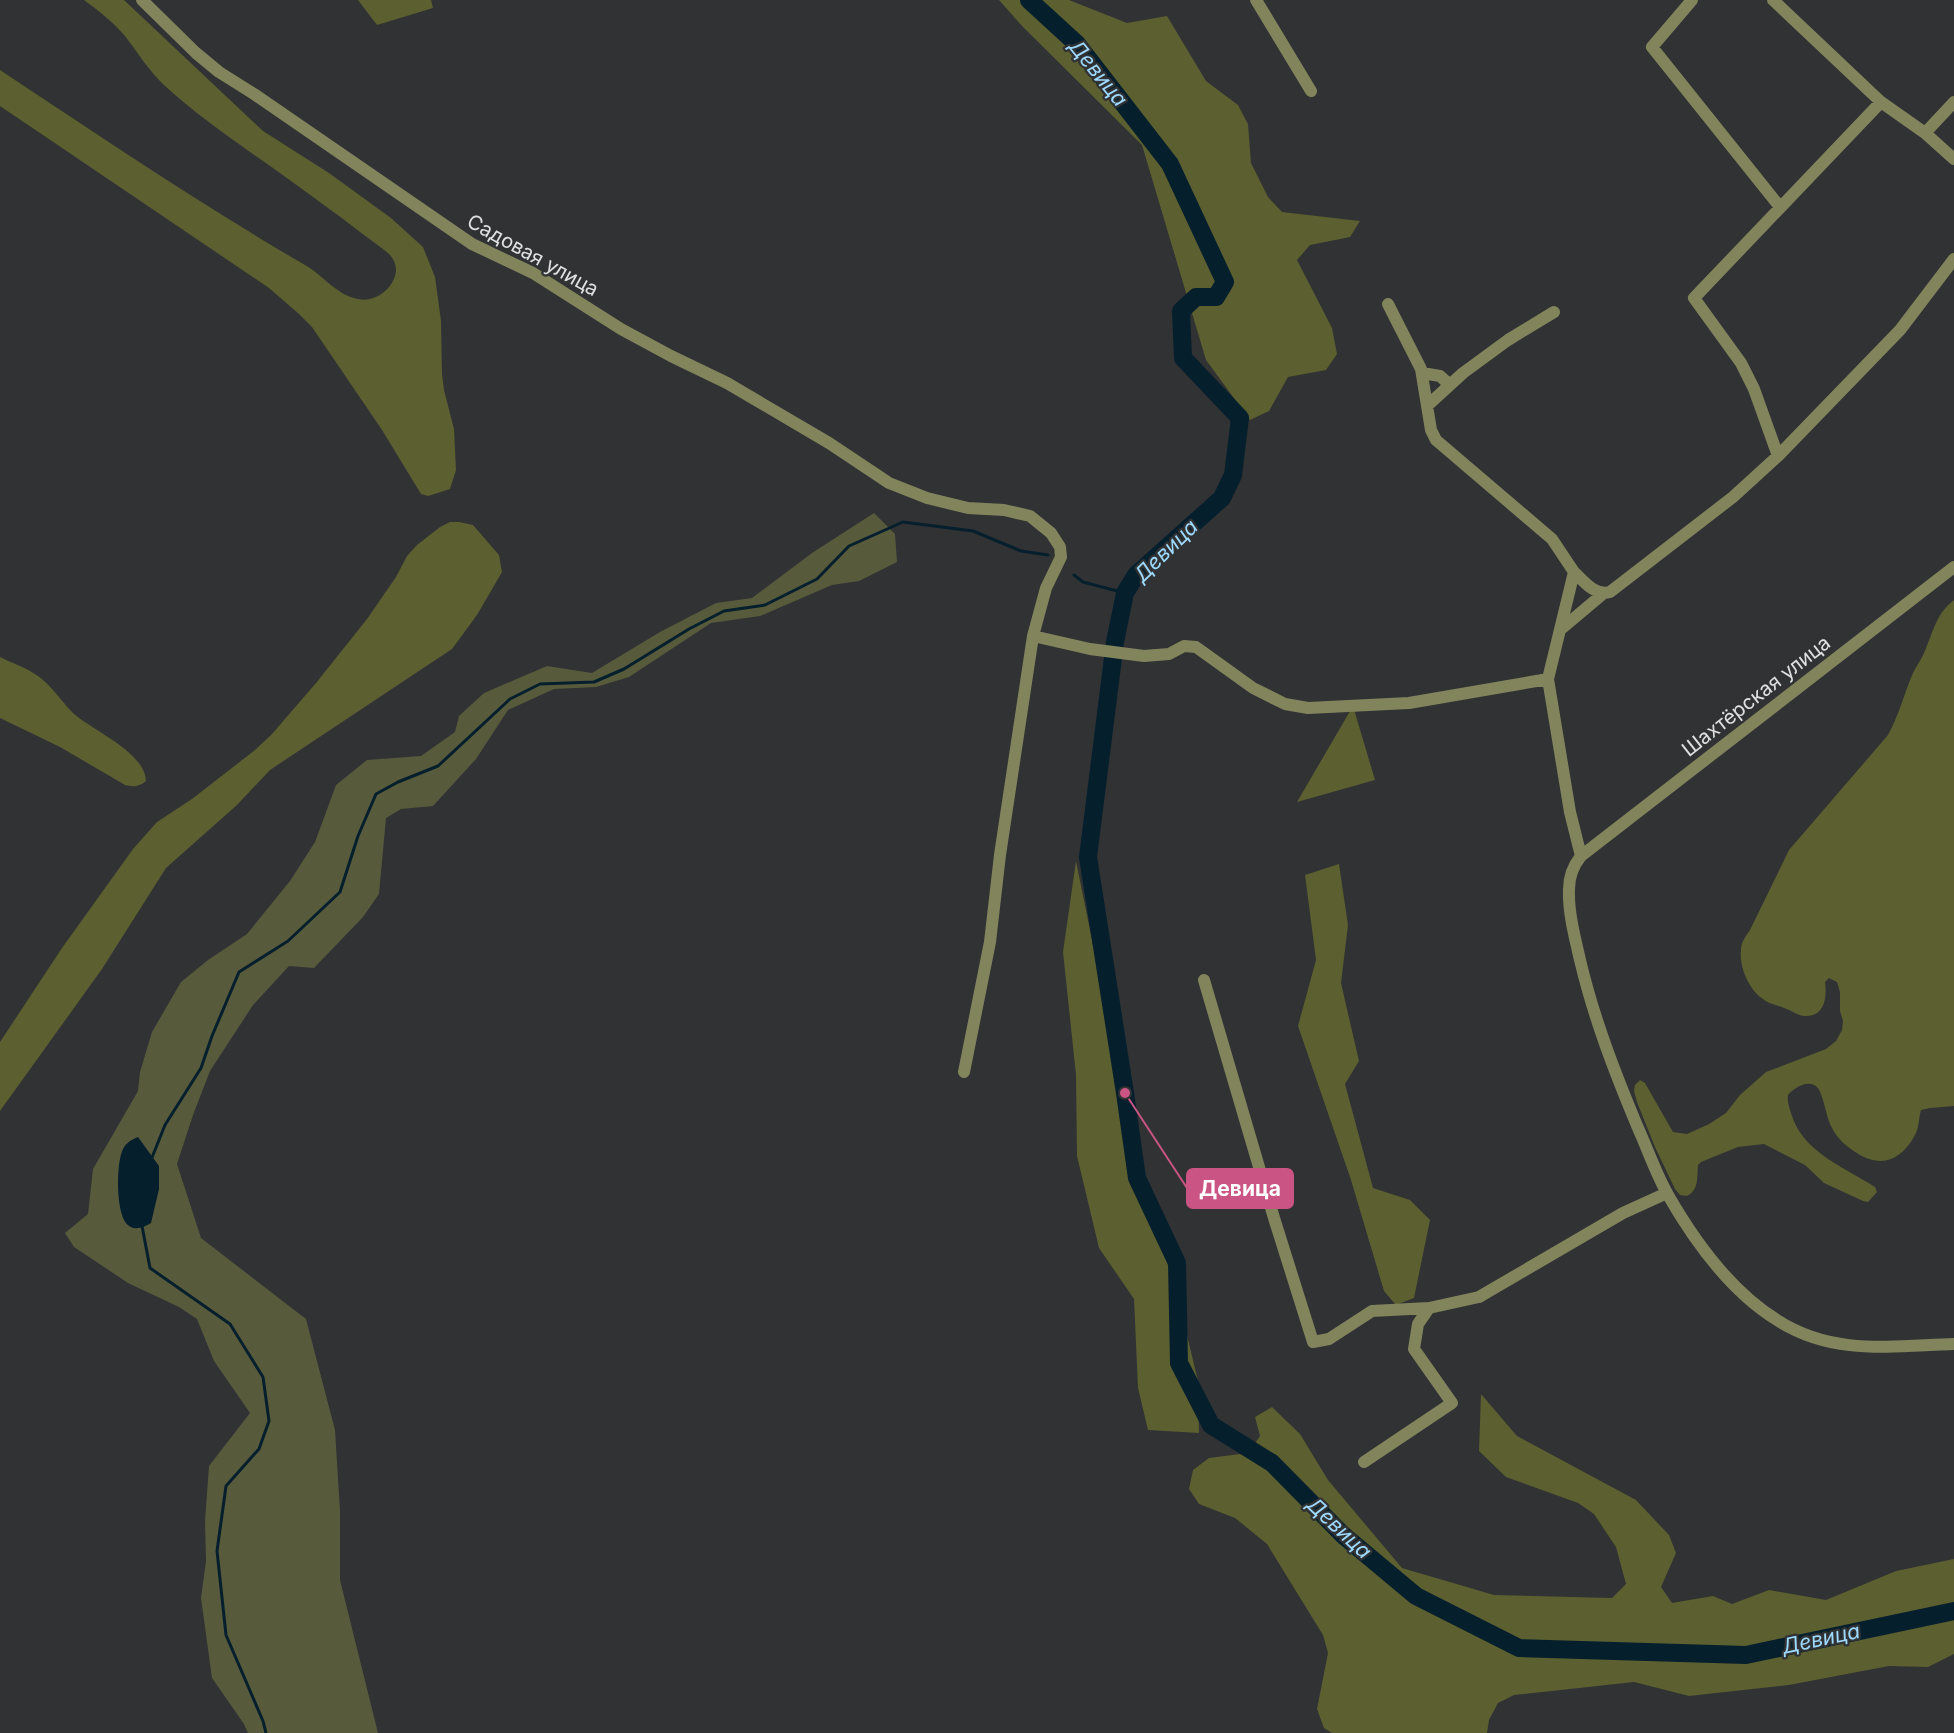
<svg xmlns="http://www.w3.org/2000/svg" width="1954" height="1733" font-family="Inter,sans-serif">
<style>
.green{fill:#585a3c}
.forest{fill:#5c5f2f}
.water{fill:#061f2d}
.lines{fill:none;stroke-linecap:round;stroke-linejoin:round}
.stream{stroke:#061f2d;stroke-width:3}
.river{stroke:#061f2d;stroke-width:18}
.minor{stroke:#82845c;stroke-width:12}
.labels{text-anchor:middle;stroke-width:4.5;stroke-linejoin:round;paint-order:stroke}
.street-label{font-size:20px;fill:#dee0e1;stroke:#303234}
.water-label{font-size:21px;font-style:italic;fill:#9ed9fe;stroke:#303234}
.leader{fill:none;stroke:#ca5483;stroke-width:2}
.callout-dot{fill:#ca5483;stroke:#303234;stroke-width:2}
.callout{fill:#ca5483;stroke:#ca5483;stroke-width:2}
.callout-label{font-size:21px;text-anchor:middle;font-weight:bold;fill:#fff}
</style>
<rect width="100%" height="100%" fill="#303234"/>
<path class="green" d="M874,513L895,534L897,562L859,581L832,585L760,616L711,623L629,677L596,687L554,689L508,710L476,759L433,806L401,809L386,818L379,894L363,917L314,968L289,966L253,1005L210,1071L193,1115L177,1164L201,1238L306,1319L335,1430L340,1511V1580L378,1733H248L244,1724L212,1678L201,1598L206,1561L205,1521L209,1466L250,1413L214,1361L197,1319L179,1307L128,1283L74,1247L65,1233L88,1214L93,1169L138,1091L140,1072L152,1032L181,982L208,960L247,934L290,881L315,842L336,785L367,760L421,756L455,732L459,716L484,693L547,666L592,673L660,632L716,603L752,598L812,553Z"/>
<path class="forest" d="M84,0H124L263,131L329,173L391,218L423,247L435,277L441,321L442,374L444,390L454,429L456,470L450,489L428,496L421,494L382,430L312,327L299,314L269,288L0,106V70C101,137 200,204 305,265C323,275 336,295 358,299C375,303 395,288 396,270C396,264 393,258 389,254C380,246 369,239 360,232C337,214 314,198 291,181C248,150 203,121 164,85C149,71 138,53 125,36C113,22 99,11 84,0Z
M358,0H431L433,8L377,25Z
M999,0H1069L1127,23L1167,16L1206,81L1238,105L1248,124L1251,163L1268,197L1282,212L1360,221L1350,237L1310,245L1297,260L1332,328L1337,354L1326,370L1288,377L1269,411L1250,420L1206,360L1142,145L1023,27Z
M450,522H459L473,525L499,555L502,572L477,615L452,649L270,770L237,805L166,868L102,969L0,1111V1042L62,948L133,849L157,822L192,799L255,750L272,734L316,683L367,619L396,577L407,556L417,545L440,527Z
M1954,600V1106L1930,1108L1921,1110C1919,1117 1919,1126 1916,1133C1904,1157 1885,1169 1860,1155C1847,1147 1837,1139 1831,1126C1826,1116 1823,1093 1817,1087C1808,1079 1794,1088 1788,1095C1787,1101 1789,1107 1791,1113C1802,1152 1844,1167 1875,1187L1877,1192L1868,1202L1863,1201L1824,1183L1805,1165L1764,1144L1738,1147L1701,1162L1698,1165C1697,1178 1699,1190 1687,1196L1680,1195L1675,1189L1655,1147L1637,1102L1634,1091L1635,1085L1640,1080L1645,1083L1673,1132L1687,1134L1709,1124L1726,1113L1740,1095L1766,1072L1826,1049L1836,1041L1842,1030L1843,1021L1840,1011V992L1837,982L1829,978L1825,982C1827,997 1825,1017 1805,1016C1798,1016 1791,1010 1784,1008C1777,1005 1769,1004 1763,999C1749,990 1739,967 1741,950C1741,942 1746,936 1750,930L1789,850L1888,735C1899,715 1904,694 1913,673C1917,665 1923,657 1926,648C1934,629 1937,613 1954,600Z
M0,657C12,663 27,668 38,676C52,686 61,701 73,713C93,731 145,752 146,781C139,787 133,787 125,785L60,747L0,718Z
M1353,706L1375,780L1297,802Z
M1076,861L1147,1211L1173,1277L1198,1381L1199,1433L1148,1430L1138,1388L1134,1299L1099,1248L1077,1156L1076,1075L1063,952Z
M1339,864L1348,925L1341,983L1359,1061L1345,1084L1373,1188L1410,1200L1430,1220L1414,1298L1396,1305L1384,1291L1351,1180L1298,1026L1316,960L1305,875Z
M1481,1394L1517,1436L1636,1500L1669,1535L1676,1553L1661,1587L1672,1603L1713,1596L1732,1604L1769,1590L1826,1600L1896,1571L1954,1559V1654L1928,1667L1889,1666L1789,1685L1689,1696L1634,1682L1514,1695L1498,1703L1489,1720L1487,1733H1332L1324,1728L1317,1709L1328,1653L1323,1635L1267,1544L1235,1518L1199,1504L1189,1489L1193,1470L1209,1458L1248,1453L1260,1436L1255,1417L1272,1407L1300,1434L1328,1480L1402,1568L1494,1595L1612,1598L1626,1584L1616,1547L1594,1514L1578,1503L1506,1477L1479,1451Z"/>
<path class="water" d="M138,1137L159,1166V1189L151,1223C144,1227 136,1231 129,1226C115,1217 116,1162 123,1149C127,1142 131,1140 138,1137Z"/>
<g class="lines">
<path class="stream" d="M1074,575L1083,582L1125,593
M151,1160L165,1125L201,1068L212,1036L239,972L288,941L340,892L358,836L376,794L398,782L438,766L510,699L540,684L594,682L624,669L689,629L724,611L765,605L817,579L849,546L903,522L973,531L1021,551L1048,555
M142,1226L150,1268L230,1324L263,1377L269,1421L259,1449L226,1486L217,1551L226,1635L263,1721L266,1733"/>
<path class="river" d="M1029,0L1077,44L1170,164L1225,282L1216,297H1196L1181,311L1183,358L1240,418L1233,475L1222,498L1136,575L1125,593L1115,642L1088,857L1125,1093L1137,1178L1177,1263L1179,1363L1211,1425L1272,1463L1343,1535L1416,1596L1519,1648L1746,1655L1954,1611"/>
<path class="minor" d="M142,0L196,53L219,72L254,94L472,244L533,273L621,329L671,356L727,383L829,443L889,483L927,498L968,508L1004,510L1030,516L1051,533L1060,547L1061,557L1046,588L1033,636L1000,855L990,942L964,1072
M1256,0L1311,91
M1692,0L1652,47L1780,207
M1773,0L1881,102
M1925,133L1954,159
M1388,304L1421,369L1431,430L1436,440L1552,539L1574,572L1548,679L1570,812L1581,856
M1422,373L1440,376L1450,385
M1428,405L1463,373L1508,340L1554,312
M1778,456L1754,389L1741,363L1694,298L1881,102L1925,133L1954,102
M1954,567L1581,856C1573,866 1569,876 1569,889C1568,912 1575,938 1580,960C1594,1019 1615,1073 1638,1128C1648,1150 1656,1174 1668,1195C1695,1242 1730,1291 1777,1320C1833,1356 1891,1346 1954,1344
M1574,572C1584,581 1594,596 1610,592L1733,497L1778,456L1900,330L1954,259
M1560,630L1604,593
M1033,636L1090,649L1144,656L1169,654L1184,646L1196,647L1253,688L1285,704L1308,708L1409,703L1548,679
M1204,980L1274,1218L1313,1342L1329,1339L1372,1311L1429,1308L1479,1297L1623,1213L1667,1193
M1364,1462L1452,1403L1414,1349L1418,1324L1429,1308"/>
</g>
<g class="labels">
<g class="street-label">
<text transform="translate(533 255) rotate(29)" y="7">Садовая улица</text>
<text transform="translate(1756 696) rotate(-38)" y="7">Шахтёрская улица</text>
</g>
<g class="water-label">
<text transform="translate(1098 73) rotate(51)" y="7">Девица</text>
<text transform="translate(1166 551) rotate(-44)" y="7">Девица</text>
<text transform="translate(1339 1528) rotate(43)" y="7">Девица</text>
<text transform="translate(1821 1639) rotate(-12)" y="7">Девица</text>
</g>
</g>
<path class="leader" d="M1125 1093L1187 1188"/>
<circle class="callout-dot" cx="1125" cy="1093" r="6"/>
<rect class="callout" x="1187" y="1169" width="106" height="39" rx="6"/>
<g class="callout-label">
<text x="1240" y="1196">Девица</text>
</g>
</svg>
